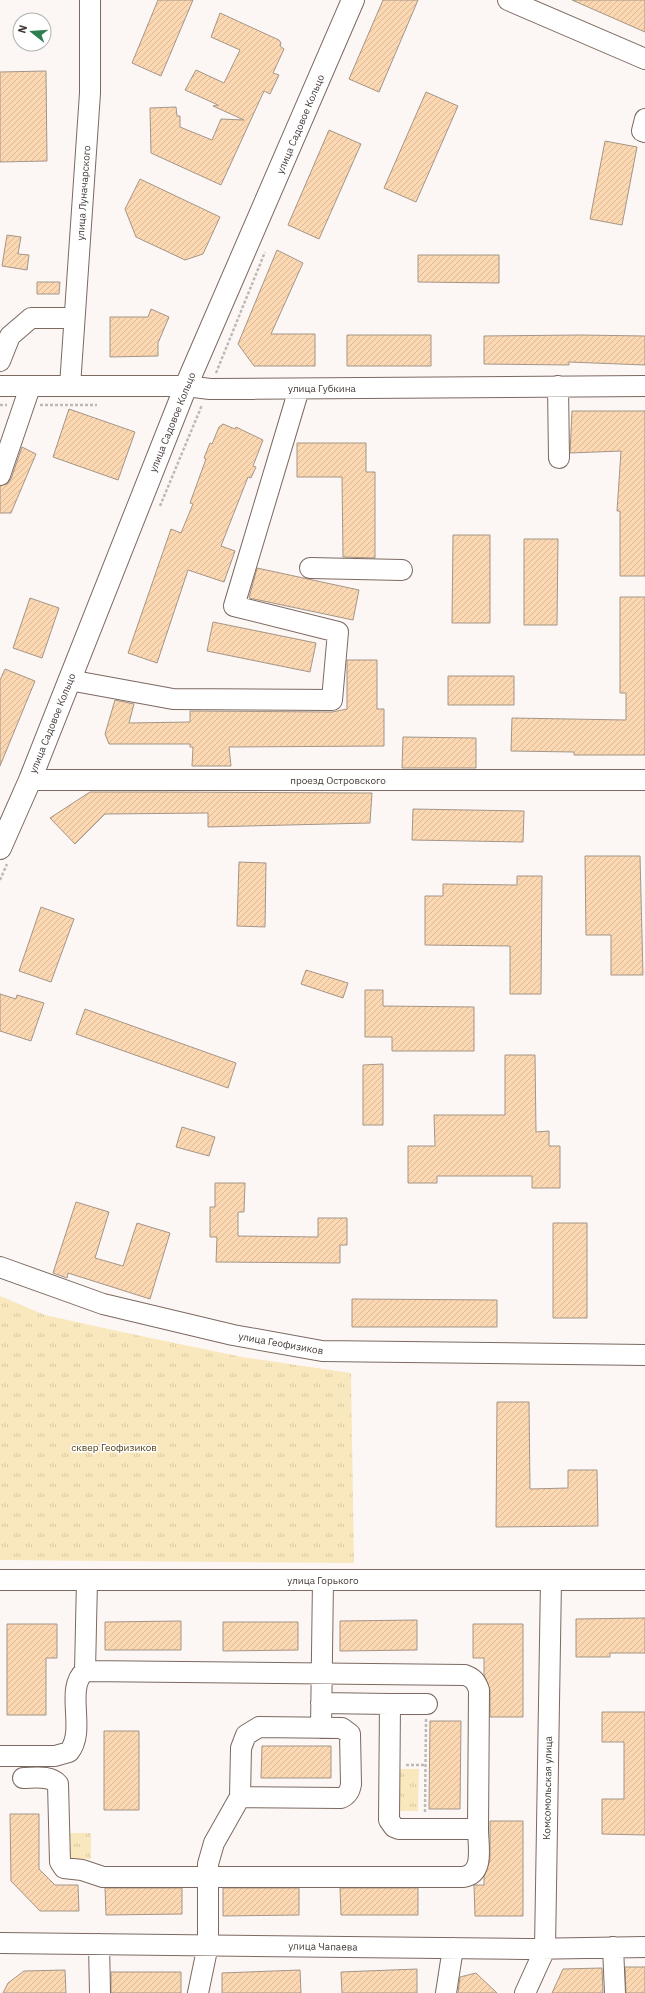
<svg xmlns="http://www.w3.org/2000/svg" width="645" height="1993" font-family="'IBM Plex Sans',sans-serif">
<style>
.park{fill:url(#park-tufts)}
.building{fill:url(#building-hatch);stroke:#a59687}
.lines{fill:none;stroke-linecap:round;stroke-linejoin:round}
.minor-casing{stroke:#7c6960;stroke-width:22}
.major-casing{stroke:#7c6960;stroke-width:24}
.path{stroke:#bfb9b6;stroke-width:2.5;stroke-dasharray:3 2;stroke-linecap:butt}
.minor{stroke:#fff;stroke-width:20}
.major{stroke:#fff;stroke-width:22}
.labels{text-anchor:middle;stroke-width:3;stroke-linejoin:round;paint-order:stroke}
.street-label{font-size:10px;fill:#423a36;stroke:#fff}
.park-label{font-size:10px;fill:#4d3c0e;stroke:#fff}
</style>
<defs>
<pattern id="park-tufts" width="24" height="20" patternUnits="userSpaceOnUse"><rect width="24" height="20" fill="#f9e8bd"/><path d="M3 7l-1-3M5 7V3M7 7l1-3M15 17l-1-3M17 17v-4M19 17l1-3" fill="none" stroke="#d7c8a3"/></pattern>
<pattern id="building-hatch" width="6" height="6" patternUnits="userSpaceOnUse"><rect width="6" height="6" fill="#fbd7b2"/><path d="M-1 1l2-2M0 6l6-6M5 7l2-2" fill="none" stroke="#d8b99a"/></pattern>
</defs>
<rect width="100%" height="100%" fill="#fcf7f5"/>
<path class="park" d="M0,1296L45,1315L122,1332L242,1357L351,1373L354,1563L0,1560Z
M395,1769H419L418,1811H395Z
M68,1833H91V1859H69Z"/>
<path class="building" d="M158,0H193L161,76L132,63Z
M383,0H418L379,92L349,79Z
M572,0H645V32Z
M220,13L279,40L281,43L280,46L284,49L273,73L279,75L270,94L264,91L221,185L151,153L150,108L176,107L177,116H180V127L212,140L221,119L244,120L213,106L218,105L185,90L196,70L224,83L240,50L211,37Z
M46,71L47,161L0,162V72Z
M426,92L458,106L416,202L384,188Z
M329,130L361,144L319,239L288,225Z
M605,141L637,147L622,225L590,219Z
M140,179L220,217L203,254L185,260L136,237L125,209Z
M7,235L21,237L18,254L29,255L27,270L2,266Z
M277,250L303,263L271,334H315V366H254L238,344Z
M418,255H499V283L418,282Z
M37,282H60L59,294H37Z
M151,309L169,317L158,343V356L110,357V317H148Z
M347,335H431V366H347Z
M581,335L645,336V365L569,362V365L484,364V336Z
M69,409L135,432L118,480L53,457Z
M572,411H645V576H620V511H617L621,451L570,453Z
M223,424L235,429L236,427L263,440L253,466L256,467L251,478L248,477L221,546L235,551L224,582L188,570L157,663L128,653L171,529L181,533L193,504L190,503L206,459L204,458L210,443L212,444L219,427Z
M297,443H366V472H375V558L343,557L342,477H297Z
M22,447L36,454L11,513H0V486L7,484L11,479Z
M453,535H490V623H452Z
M524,539H558L557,625H524Z
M257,568L359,590L353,620L249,598Z
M620,597H645V755H574V752L511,751L512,718L626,720V693H620Z
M30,598L59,608L42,658L13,648Z
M213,622L316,643L310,672L207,651Z
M347,660H377V709H384V746L229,747L231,766H192L193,747H190V744H109L105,734L115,700L134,704L129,723L190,722V711L332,712L347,709Z
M5,669L35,681L0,766V680Z
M448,676H514V705H448Z
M403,737L476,738V768H402Z
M90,792H157L372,793L370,823L208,827V813L105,814L75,844L50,818Z
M413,809L524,811L523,842L412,840Z
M585,856H640L643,975H611V935H586Z
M239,862L266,863L265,927L237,926Z
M517,876H542L541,994H510V946L425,945V896H443V884L517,885Z
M41,907L74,919L51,982L19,971Z
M306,970L348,983L343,998L301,984Z
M365,990H383V1006L474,1007V1051H392V1037H365Z
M0,994L16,999L17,995L44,1003L31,1041L0,1031Z
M85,1009L236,1063L228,1088L76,1034Z
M505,1055H535L536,1132L549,1131V1146H560V1188H532V1176H437V1183H408V1146H435L434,1115H505Z
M383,1064V1125H363V1065Z
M182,1127L215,1137L209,1156L176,1147Z
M215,1183H245L244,1212H238V1236L318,1237V1218H347V1245H340V1263L216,1262L217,1237H210V1207H215Z
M76,1202L109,1212L95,1258L123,1266L137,1223L170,1233L150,1299L68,1273L67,1278L53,1273Z
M553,1223H587V1318H553Z
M352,1299L497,1300V1327H352Z
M497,1402H529L530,1489L568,1488V1470H597L598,1526L496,1527Z
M645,1618V1653H610V1657H576V1619Z
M417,1620V1650L340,1651V1621Z
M181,1621V1650H105V1622Z
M223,1622H298V1650L223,1651Z
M7,1624H57V1658H46V1715H7Z
M473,1624H523V1717H490V1690L484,1675V1658H473Z
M602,1712H645V1835L602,1834V1799H624V1742H602Z
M430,1721H461L460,1809H429Z
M104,1731H139V1810H104Z
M262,1746H331V1778H261Z
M10,1814H39V1869L55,1885H78L79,1911H40L11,1881Z
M490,1821H523V1916H475L474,1885H484V1877L490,1860Z
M105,1888H182V1914L106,1915Z
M223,1888H299V1915L223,1916Z
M340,1888H418V1915H341Z
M625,1967H645V1993H626Z
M602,1968L603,1993H552L563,1969Z
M417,1969V1993H342L341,1972Z
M65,1970L66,1993H3L8,1983L24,1971Z
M300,1970L301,1993H222V1973Z
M111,1972H181V1993H111Z
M476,1973L497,1993H458L460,1977Z"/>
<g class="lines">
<g class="minor-casing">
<path id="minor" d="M508,0L645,59
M645,119L642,131L645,132
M0,361L10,336L31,318H74
M0,386H186L210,389L645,386
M70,386L90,93V0
M558,386L559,458
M0,475L30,387
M310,568L402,570
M69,680L173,699L332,700L338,632L234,606L299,389
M30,780H645
M0,1267L103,1304L233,1335L322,1351L645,1355
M0,1580H645
M87,1580L85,1671L465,1675C473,1678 476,1681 479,1690L478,1829
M321,1703L390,1704
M321,1728L323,1580
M0,1756H55L69,1752C87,1730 64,1689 85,1671
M23,1778C35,1778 50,1775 58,1784L60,1862L64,1868L82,1870L103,1877H208V1864L214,1843L240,1797L241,1748L246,1735L259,1727L342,1728L350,1734L351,1784C350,1791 348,1795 341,1798L240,1797
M0,1943L526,1949L645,1947
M99,1944L100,1993
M613,1947L615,1993
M198,1993L208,1945V1877H463C485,1874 478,1846 478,1829H399L394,1827L389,1820L390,1704H427
M446,1993L453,1948
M525,1993L545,1949L551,1580"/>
</g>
<g class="major-casing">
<path id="major" d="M0,848L30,780L186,386L353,0"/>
</g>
<path class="path" d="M216,373L265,252
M0,405H7
M40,405H97
M160,506L202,405
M0,880L7,864
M406,1765H426
M425,1812L426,1719"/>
<use href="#minor" class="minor"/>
<use href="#major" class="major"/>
</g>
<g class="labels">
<g class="street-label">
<text transform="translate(300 124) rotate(-67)" y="4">улица Садовое Кольцо</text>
<text transform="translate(83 193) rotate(-86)" y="4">улица Луначарского</text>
<text x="322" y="392">улица Губкина</text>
<text transform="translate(172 422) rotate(-68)" y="4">улица Садовое Кольцо</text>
<text transform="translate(52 723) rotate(-68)" y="4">улица Садовое Кольцо</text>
<text x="338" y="784">проезд Островского</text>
<text transform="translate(281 1343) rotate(10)" y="4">улица Геофизиков</text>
<text x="323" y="1584">улица Горького</text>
<text transform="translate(547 1788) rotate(-89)" y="4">Комсомольская улица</text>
<text transform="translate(323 1946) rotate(1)" y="4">улица Чапаева</text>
</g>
<g class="park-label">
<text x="114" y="1451">cквер Геофизиков</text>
</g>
</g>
<g transform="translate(32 32) rotate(287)"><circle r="19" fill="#ffffff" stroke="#b3b0af"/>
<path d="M0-3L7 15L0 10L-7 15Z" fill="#2e7e4f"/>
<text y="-6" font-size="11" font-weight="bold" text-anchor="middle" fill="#423a36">N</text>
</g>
</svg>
